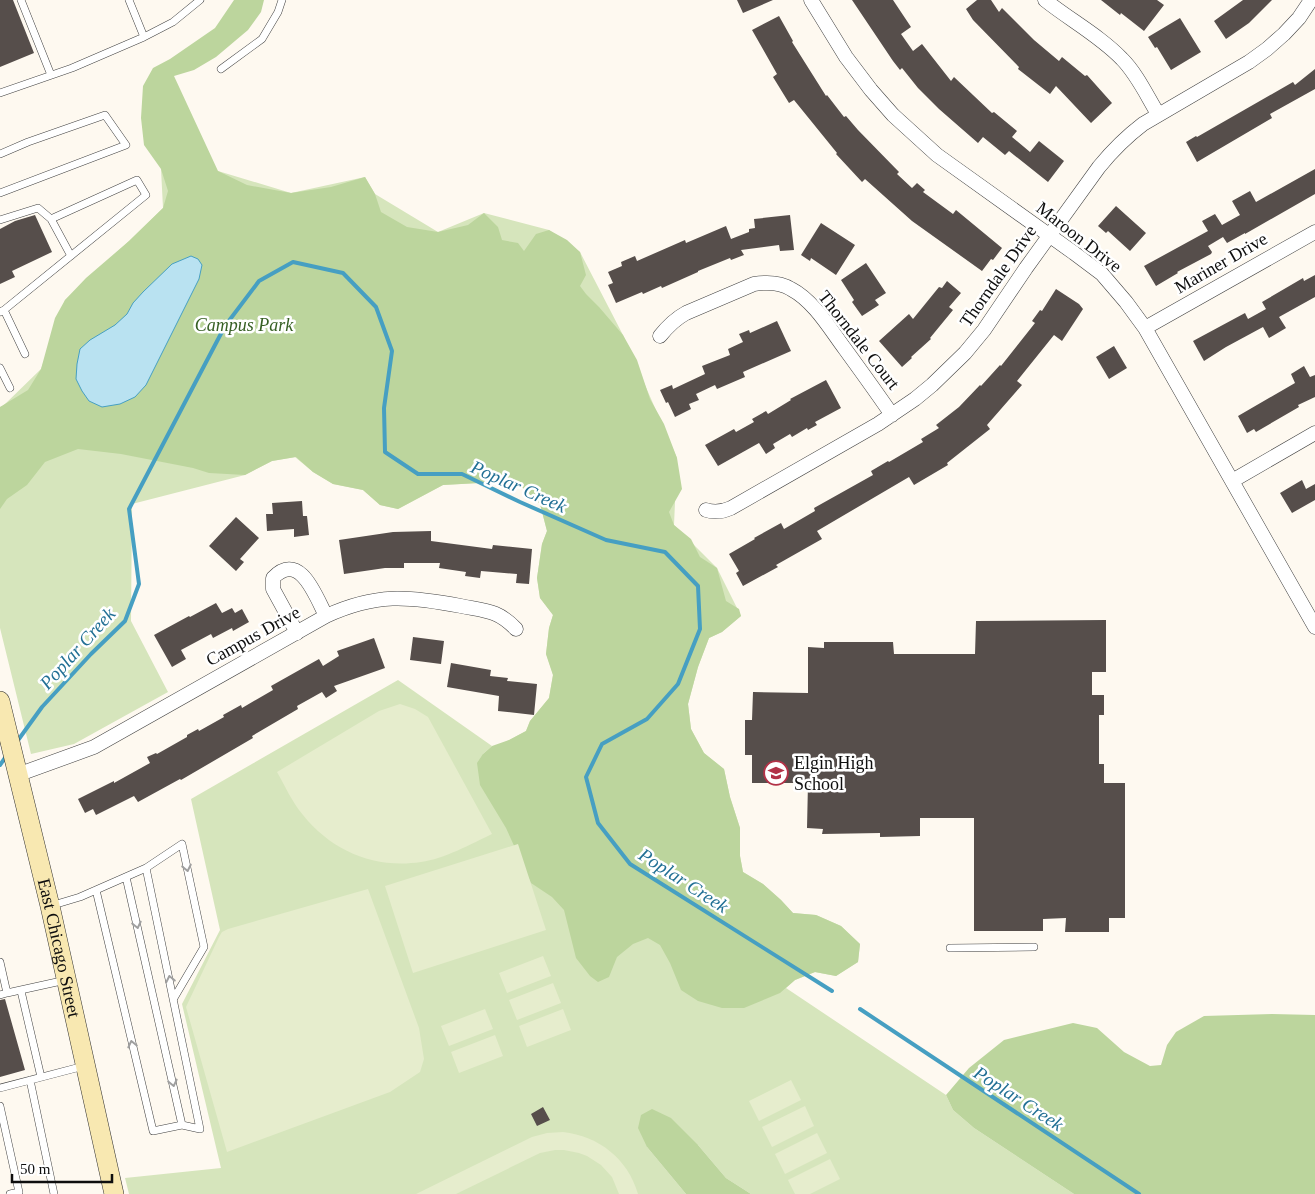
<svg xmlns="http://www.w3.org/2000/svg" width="1315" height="1194" font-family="'Times New Roman',serif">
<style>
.green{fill:#d6e5bc}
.forest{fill:#bcd59d}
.pitch{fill:#e6edcd}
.water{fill:#b9e2f1;stroke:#469fc2}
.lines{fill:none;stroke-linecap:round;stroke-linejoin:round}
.stream{stroke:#469fc2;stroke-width:4}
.building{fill:#564e4b}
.service-casing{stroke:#414141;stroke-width:8}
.minor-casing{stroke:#414141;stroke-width:15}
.secondary-casing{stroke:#303030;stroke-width:20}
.service{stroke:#fff;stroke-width:7}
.minor{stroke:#fff;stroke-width:14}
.secondary{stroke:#f8e8b1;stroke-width:19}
.oneway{stroke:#9f9f9f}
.labels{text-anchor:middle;stroke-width:5;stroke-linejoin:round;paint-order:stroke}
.street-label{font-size:18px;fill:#0e0e0e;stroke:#fff}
.park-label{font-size:18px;font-style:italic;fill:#376024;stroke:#fff}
.poi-label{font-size:18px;fill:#0e0e0e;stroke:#fff;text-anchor:start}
.water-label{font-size:19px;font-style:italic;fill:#227095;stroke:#fff}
</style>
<rect width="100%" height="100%" fill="#fef9f0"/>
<path class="green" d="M161,169L218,171L291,193L365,177L375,194L438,232L484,213L549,230L580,252L623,335L677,458L674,525L717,568L741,616L722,632L709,638L698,667L688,704L691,729L704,753L724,769L730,797L740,828V856L743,872L763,884L781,900L793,913L816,915L841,926L860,944L858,962L836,976L815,972L795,980L786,988L946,1095L953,1110L974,1128L1074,1194H751L726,1178L698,1145L647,1147L686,1194H129L125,1178L221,1168L182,1004L220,930L191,799L398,680L492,746L483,754L526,731L530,721L549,698L553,675L546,654L549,628L553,615L540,598L537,578L542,544L547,531L540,504L523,488L497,482L443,485L398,509L380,505L363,490L333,484L313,472L295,457L272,461L245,475L132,504L131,621L168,692L74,744L31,754L0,628V407L3,406L41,369L65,300L129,241L163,208Z"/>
<path class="forest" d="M234,0H264L261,12L248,30L216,57L194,70L174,76L218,171L247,185L291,193L331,187L365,177L375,194L381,212L407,227L438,232L468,225L484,213L498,227L502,240L518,243L524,251L536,234L549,230L567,240L580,252L586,275L580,286L586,294L599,307L623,335L637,360L650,399L664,424L677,458L682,489L669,512L674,525L691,539L700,557L717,568L726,601L739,609L741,616L722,632L709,638L698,667L688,704L691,729L704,753L724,769L730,797L740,828V856L743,872L763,884L781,900L793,913L816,915L841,926L860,944L858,962L836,976L815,972L795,980L780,993L744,1008H722L698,1001L681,990L670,963L660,945L648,938L633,944L617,957L609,977L598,982L590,976L576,958L564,910L552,897L531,883L506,828L480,785L477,763L483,754L492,746L509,740L526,731L530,721L549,698L553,675L546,654L549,628L553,615L540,598L537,578L542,544L547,531L540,504L523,488L497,482L443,485L398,509L380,505L363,490L333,484L313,472L296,457L272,461L245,475L209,473L193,468L121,454L78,449L45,462L27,485L7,499L0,509V407L28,390L41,369L55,318L65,300L86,278L129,241L163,208L168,191L161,169L144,145L141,118L143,86L153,68L170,59L215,28Z
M1272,1014L1315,1015V1194H1074L974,1128L953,1110L946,1095L969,1068L1004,1040L1073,1023L1097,1028L1124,1052L1150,1066L1161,1065L1167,1045L1176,1032L1204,1016Z
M652,1109L671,1118L698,1145L726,1178L751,1194H686L647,1147L638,1128L641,1115Z"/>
<path class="pitch" d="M400,704L415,709L428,717L492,834C471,844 444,859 421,862C374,869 332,851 303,815C292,802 285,786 277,772L379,711Z
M518,844L546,930L413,973L385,886Z
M368,889L419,1028L424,1059L420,1072L390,1092L227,1152L186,1007L219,937L222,932L228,929Z
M543,956L551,976L507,993L499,973Z
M553,983L561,1003L517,1020L509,1000Z
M485,1009L493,1029L449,1046L441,1026Z
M563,1009L571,1030L527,1047L519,1026Z
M495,1035L503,1056L459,1073L451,1052Z
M791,1080L801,1100L759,1121L749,1101Z
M805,1106L814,1126L772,1147L762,1127Z
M563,1132C599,1136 628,1159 638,1194H619L612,1177L601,1165L587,1156L579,1153L564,1150H555L540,1153L456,1194H416L532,1137L547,1133Z
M817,1133L827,1153L785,1174L775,1154Z
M830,1159L840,1179L810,1194H795L788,1180Z"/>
<path class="water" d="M191,256L198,259L202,265L199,279L146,385L135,397L120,404L102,407L89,401L82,391L76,379L77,364L80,349L90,340L115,325L127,314L133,303L143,292L172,264Z"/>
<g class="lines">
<path class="stream" d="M16,743L42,707L91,654L125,621L139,584L129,509L225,326L259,281L293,262L343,273L376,307L392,351L384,408L385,452L418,474H462L520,502L606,540L665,552L698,586L700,629L678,684L647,719L602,744L586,777L598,823L630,864L832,991
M0,765L7,755
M860,1009L1139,1194"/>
</g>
<path class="building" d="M0,0H13L34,53L0,67Z
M737,0H773L743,13Z
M852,0H893L911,27L901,34L913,51L922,44L951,81L954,77L992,113L994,112L1017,131L1012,137L1030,152L1039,141L1064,161L1048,182L1009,151L1005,155L983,137L978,143L939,109L918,88L902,68L900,70L893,61Z
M977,0H991L999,12L1002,8L1034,40L1059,61L1062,57L1085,76L1087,75L1112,103L1091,123L1056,86L1050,94L1018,69L1019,67L973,20L966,9Z
M1101,0H1157L1164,5L1144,31L1121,13L1120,15Z
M1243,0H1272L1249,23L1226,39L1214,21Z
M779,16L793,41L792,42L826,96L827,95L844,117L846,116L858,130L899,172L897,174L912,188L917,183L925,190L923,192L953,214L956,210L1002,248L993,260L991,259L982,271L912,221L865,179L862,182L836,154L837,153L794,100L789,103L773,77L777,74L752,30Z
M1180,18L1201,52L1171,70L1157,47L1155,48L1148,37Z
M1315,69V89L1270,114L1272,118L1197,162L1186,142L1196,136L1197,137L1293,82L1295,85Z
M1315,169V194L1245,234V233L1227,243L1223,237L1208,246L1212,252L1211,254L1177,272L1178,273L1156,286L1144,266L1208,231L1202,221L1215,214L1222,225L1240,215L1232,201L1250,191L1256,202Z
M1116,206L1146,233L1130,251L1108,231L1106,233L1098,226Z
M35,215L52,252L12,271L15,277L0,284V229L15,221Z
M790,215L794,250L780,251L779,245L741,250L744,255L731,260L730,258L698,271V272L662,288L661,286L643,294L642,292L616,303L608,285L613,283L608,272L622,266L621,262L635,256L637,261L685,240L686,243L726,226L731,239L749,232V229L755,228L754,219Z
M821,223L855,245L836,275L811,258L810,261L801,255Z
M866,263L886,293L875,300L879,305L862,316L852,302L854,300L841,280Z
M1315,275V297L1279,317L1286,328L1269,338L1263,327L1226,347L1204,361L1193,341L1245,313L1248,319L1266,309L1262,302L1303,278L1304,281Z
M947,281L961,293L949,307L953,310L930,338L931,339L911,357L912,358L902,367L879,341L909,314L913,319L939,287L942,288Z
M1056,289L1079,304L1083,309L1062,341L1054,335L1017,381L1022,385L987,425L990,429L947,463L948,465L914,485L909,477L817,531L822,539L776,565L778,567L743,586L736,573L739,571L729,554L755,539L754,538L781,523L784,529L815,511L814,508L873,475L871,471L888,461L889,462L923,442L921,439L939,428L936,425L959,407L980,385L981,386L1000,365L1001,366L1035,323L1032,321L1040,310L1042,311Z
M777,321L791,351L743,372L745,377L717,389L715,385L696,394L699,400L689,404L691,409L675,417L668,402L666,403L660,390L672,385L673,389L705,374L702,366L730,355L728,349L743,342L739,334L749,330L750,333Z
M1114,346L1127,368L1109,379L1096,357Z
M1304,366L1310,377L1315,375V397L1298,405L1299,407L1256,432L1254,429L1247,433L1238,416L1295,383L1291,374Z
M826,380L841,408L815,422L817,425L808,430L807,428L792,437L790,434L773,444L775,448L766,454L759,443L718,466L705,445L734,429L736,432L754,422L752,419L766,411L768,414L791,400L790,399Z
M1302,480L1306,489L1315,484V500L1292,513L1280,493Z
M302,501L303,516H307L309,535L294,537V529L267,531L266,514H273L272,503Z
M236,517L259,538L240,559L244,562L236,571L209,546Z
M431,531V541L492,549L493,545L532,549L529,584L516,583L517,574L481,571L480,578L465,576L466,572L439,568L440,563H404V568H385L344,574L339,540L393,532Z
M216,603L222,613L232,608L235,613L242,609L249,622L233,631L232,628L213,638L211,634L181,650L186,659L172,667L154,635L189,616L190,617Z
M1106,620V672H1092V695H1104V715H1099V764H1104V783H1125V918H1109V932H1065L1066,918L1043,919V931H974V818H920V836L880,837V833L822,834L823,829L807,828L808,783H752V755H745V720H752L753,692L808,693V647L824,648V642H893L894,654H975L976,621Z
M413,637L444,641L441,664L410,660Z
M374,638L385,668L334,686L337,691L326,698L322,692L297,706L298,709L252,736L253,738L181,780L180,779L138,802L134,796L96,815L93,809L85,813L78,799L114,781V783L150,763L147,757L156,753L157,754L187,737V735L198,729L199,731L224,717L223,715L241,705L242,708L273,690L271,686L319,659L323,666L339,656L337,651Z
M451,663L491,670L490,676L508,678L507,681L537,684L534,715L498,711L499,696L447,687Z
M5,999L25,1070L0,1077V1000Z
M543,1107L550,1120L537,1126L531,1114Z"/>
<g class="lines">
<g class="service-casing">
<path id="service" d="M21,0L51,75
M144,37L173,22L200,0
M221,69L262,39L278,12L282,0
M0,93L72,68L144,37L129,0
M0,154L28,142L105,115L126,145L0,193
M0,220L38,208L51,219L71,256
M4,310L25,354
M0,312L4,310L146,195L137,180L51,219
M0,368L10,388
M146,868L182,844L204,947L174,998
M96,890L153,1131L182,1125L126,877
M50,906L80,897L146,868L200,1129L182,1125
M950,948L1034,947
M0,962L7,993L66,980
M21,991L41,1077
M0,995L7,993
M30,1080L54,1194
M0,1088L84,1066
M0,1106L19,1192L10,1194"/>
</g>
<g class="minor-casing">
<path id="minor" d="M811,0L846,57L871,90L893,115L937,155L1074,253L1102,274L1126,302L1145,328L1315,627
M1045,0C1070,20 1100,36 1122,59C1137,74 1147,96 1158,114
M1145,328L1315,232
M660,336C668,326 675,319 686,313L754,284C767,282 780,282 791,289C814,301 830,329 845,349C861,371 877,393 892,415
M1232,481L1315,433
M706,510C715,513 722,512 731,508L878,424L915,399L932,385L965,353L984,330L1026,268L1099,167C1112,151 1126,137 1143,124L1249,62L1267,49L1284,34L1299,18L1311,0
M297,633L273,589V578C300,550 316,597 326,616
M17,775L94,747L326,616C376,593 408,596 461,606C486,611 498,610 516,629"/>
</g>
<g class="secondary-casing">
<g id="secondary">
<path id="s1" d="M0,701L50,906L114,1194"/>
</g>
</g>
<use href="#service" class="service"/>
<use href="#minor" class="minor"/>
<use href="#secondary" class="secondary"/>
</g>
<defs><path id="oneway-chevron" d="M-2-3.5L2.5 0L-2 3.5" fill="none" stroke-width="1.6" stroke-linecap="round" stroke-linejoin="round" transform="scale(1.25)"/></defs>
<g class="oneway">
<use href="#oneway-chevron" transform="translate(187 868) rotate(78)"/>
<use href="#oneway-chevron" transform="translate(137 925) rotate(77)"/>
<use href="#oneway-chevron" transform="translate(170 979) rotate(-102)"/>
<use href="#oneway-chevron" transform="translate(132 1044) rotate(-103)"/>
<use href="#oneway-chevron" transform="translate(173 1083) rotate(77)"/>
</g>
<defs>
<g id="school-ring" transform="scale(1.25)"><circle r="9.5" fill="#fff" stroke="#b23247" stroke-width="1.5"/><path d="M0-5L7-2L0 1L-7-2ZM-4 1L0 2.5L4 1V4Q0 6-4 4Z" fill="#b23247"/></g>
</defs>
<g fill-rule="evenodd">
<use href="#school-ring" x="776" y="773"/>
</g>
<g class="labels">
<g class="street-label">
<text transform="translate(1079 237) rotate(38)" y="6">Maroon Drive</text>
<text transform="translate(1221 263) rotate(-30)" y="6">Mariner Drive</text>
<text transform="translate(998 276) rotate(-55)" y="6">Thorndale Drive</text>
<text transform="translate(859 340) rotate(52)" y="6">Thorndale Court</text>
<text transform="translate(253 636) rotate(-29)" y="6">Campus Drive</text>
<text dy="6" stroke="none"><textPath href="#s1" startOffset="254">East Chicago Street</textPath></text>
</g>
<g class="park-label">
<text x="244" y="331">Campus Park</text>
</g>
<g class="poi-label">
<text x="794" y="769">Elgin High<tspan x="794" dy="21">School</tspan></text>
</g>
<g class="water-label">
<text transform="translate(519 486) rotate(24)" y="7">Poplar Creek</text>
<text transform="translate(77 648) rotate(-48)" y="7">Poplar Creek</text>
<text transform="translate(684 880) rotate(33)" y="7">Poplar Creek</text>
<text transform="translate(1019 1098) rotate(33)" y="7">Poplar Creek</text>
</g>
</g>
<path d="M12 1174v8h100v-8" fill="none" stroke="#0e0e0e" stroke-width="2.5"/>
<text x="20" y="1174" font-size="15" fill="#0e0e0e" stroke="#ffffff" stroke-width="4" paint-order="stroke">50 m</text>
</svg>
